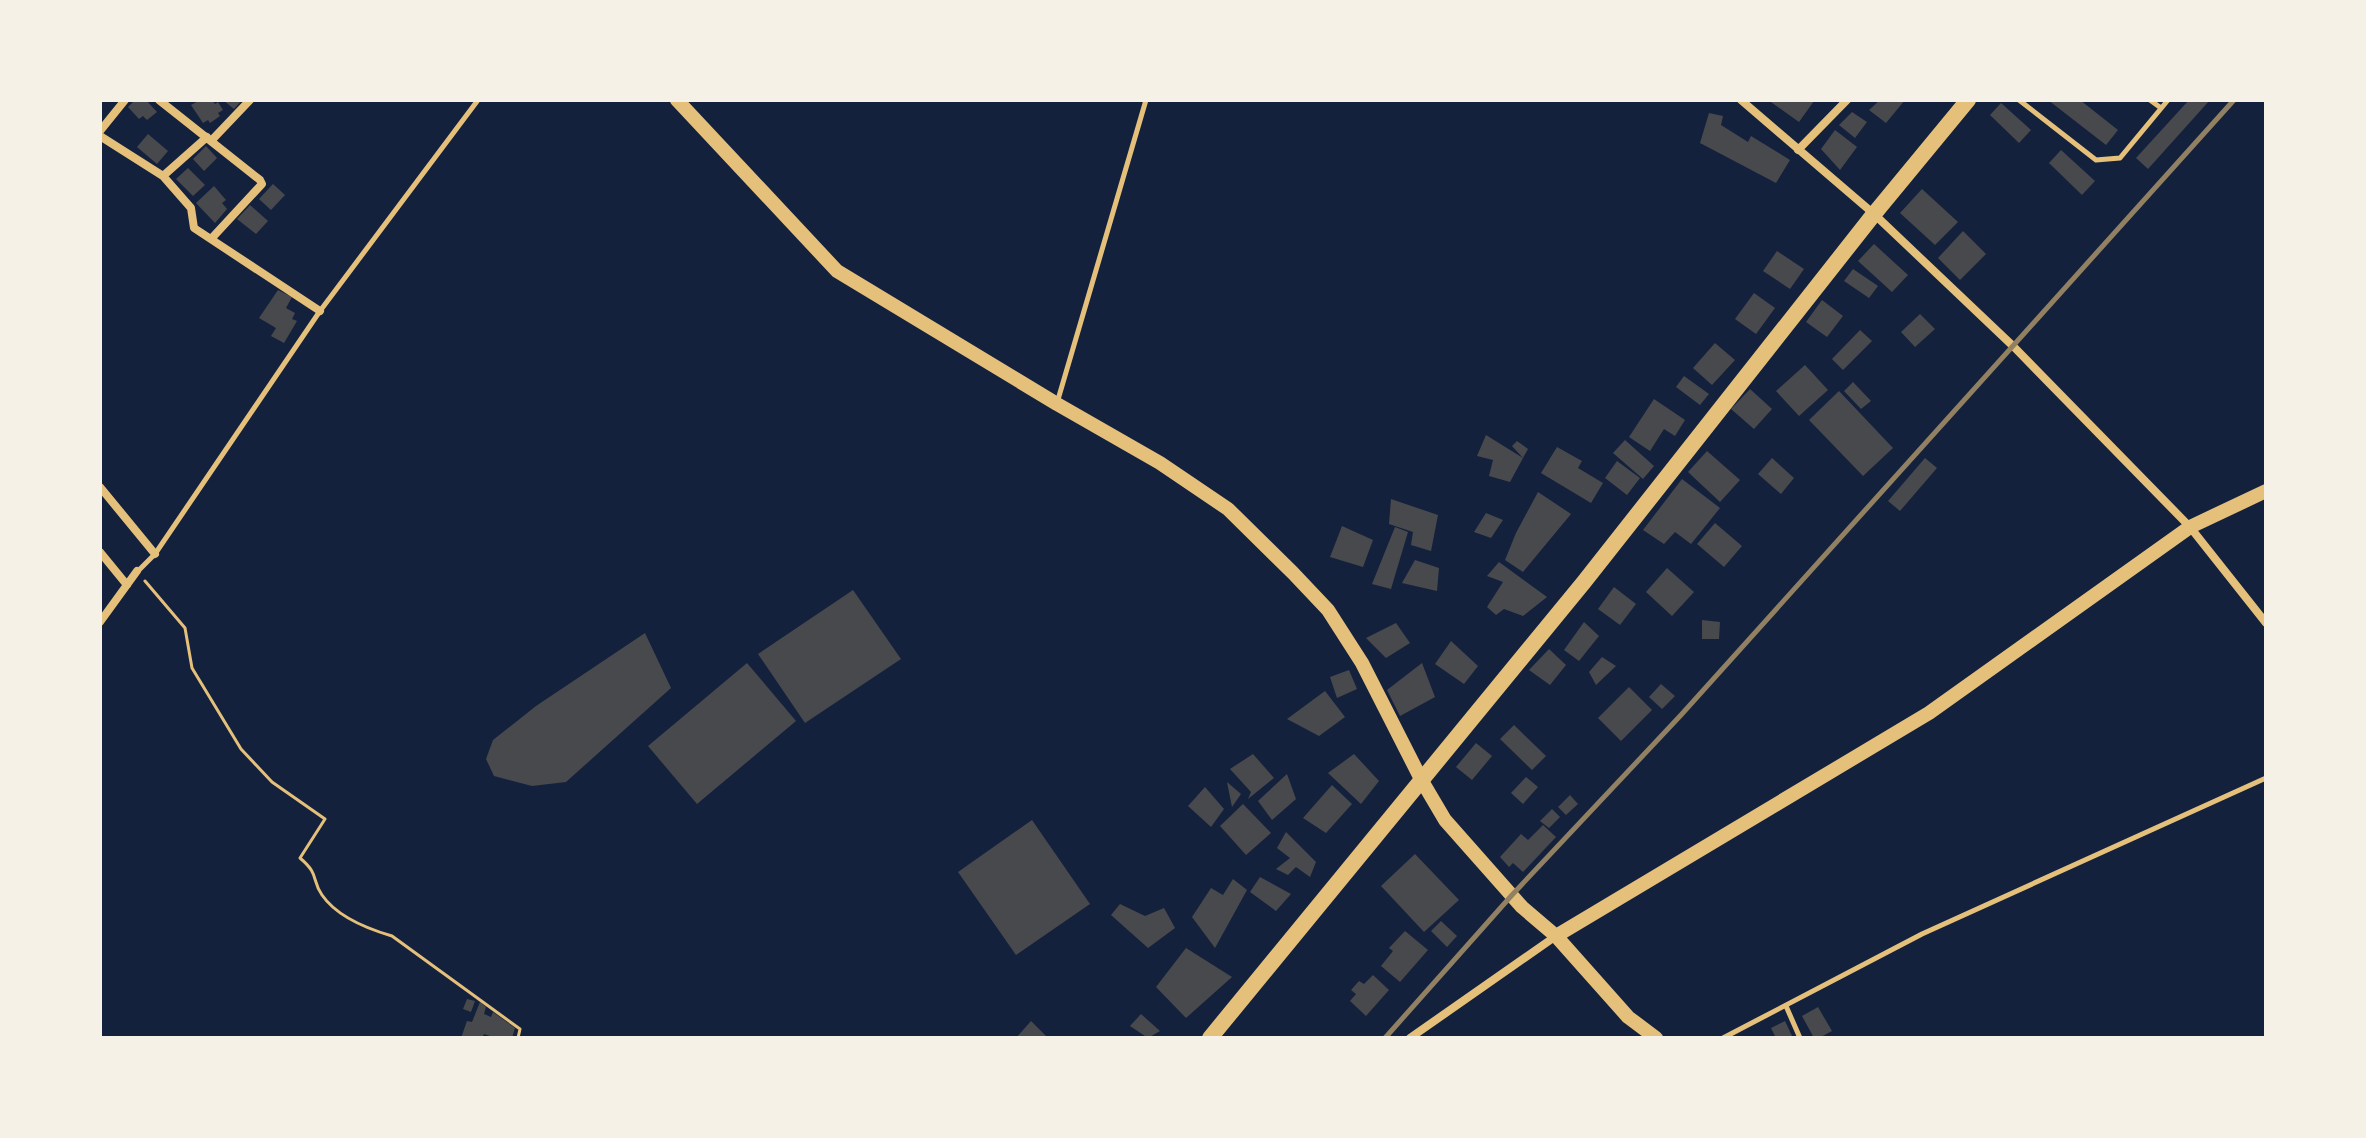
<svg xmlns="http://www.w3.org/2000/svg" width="2366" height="1138" font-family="'Roboto Condensed',sans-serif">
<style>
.building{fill:#48494c}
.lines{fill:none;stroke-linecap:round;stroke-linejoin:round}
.path{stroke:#e5c07b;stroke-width:3}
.service{stroke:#e5c07b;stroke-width:5}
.minor{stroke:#e5c07b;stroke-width:8}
.secondary{stroke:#e5c07b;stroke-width:14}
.primary{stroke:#e5c07b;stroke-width:16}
.rail{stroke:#918062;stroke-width:5}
</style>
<rect width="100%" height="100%" fill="#14213d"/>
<path class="building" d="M131,100H146L157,112L147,120L143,116L139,119L128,107L133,102Z
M200,100H212L215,104L218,102L223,110L218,113L220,116L210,123L208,120L203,123L191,105Z
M223,100H242L234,109Z
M1768,100H1813L1814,101L1799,122Z
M1880,100H1905L1886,123L1869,110Z
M2048,100H2080L2118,130L2106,145Z
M2189,100H2210L2148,169L2136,158Z
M2001,103L2031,130L2019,143L1990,115Z
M1852,112L1867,122L1855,138L1839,125Z
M1709,113L1723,116L1721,125L1748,142L1751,136L1790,160L1776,183L1700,143Z
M1835,130L1857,147L1840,170L1821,149Z
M148,134L168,151L157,164L137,147Z
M206,146L217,158L204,171L193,159Z
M2061,150L2095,181L2082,195L2049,163Z
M188,168L205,185L193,196L176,179Z
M273,184L285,195L271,210L259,199Z
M214,186L226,200L222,203L227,209L215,223L196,203Z
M1922,189L1958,222L1935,245L1900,213Z
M250,205L268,221L256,234L237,219Z
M1963,231L1986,254L1960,280L1938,258Z
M1874,244L1908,275L1892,292L1858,261Z
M1777,251L1804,269L1790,289L1763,271Z
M1853,269L1878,286L1869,298L1844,281Z
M278,290L292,297L286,308L295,313L292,319L297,321L284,343L271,336L276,328L259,318Z
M1754,293L1775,308L1756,334L1735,319Z
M1822,300L1843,316L1827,337L1806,322Z
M1920,314L1935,329L1915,347L1901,332Z
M1860,330L1872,341L1843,370L1832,359Z
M1715,343L1735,360L1712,385L1693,368Z
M1805,365L1828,390L1799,416L1776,391Z
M1684,376L1709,394L1700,405L1676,387Z
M1853,382L1871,401L1861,409L1844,391Z
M1750,389L1772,409L1754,429L1731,409Z
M1839,391L1893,448L1863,476L1809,420Z
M1654,399L1685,420L1675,436L1664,429L1650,451L1629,437Z
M1486,435L1523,458L1510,482L1489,476L1493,460L1477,456Z
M1625,440L1654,466L1643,479L1613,453Z
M1517,441L1528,449L1523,458L1512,446Z
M1557,447L1582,461L1578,468L1603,483L1591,503L1541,473Z
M1707,451L1740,480L1720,502L1688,472Z
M1772,458L1794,478L1781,494L1758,474Z
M1925,458L1937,468L1900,511L1888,501Z
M1617,461L1640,478L1627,495L1605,478Z
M1682,479L1720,508L1691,544L1675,532L1664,544L1643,530Z
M1538,492L1571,514L1523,572L1505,560L1516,533Z
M1391,499L1438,515L1431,551L1411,545L1413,532L1389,524Z
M1486,513L1503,520L1491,538L1474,532Z
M1715,523L1742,546L1724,567L1697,544Z
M1342,526L1373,540L1363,567L1330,557Z
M1395,527L1408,532L1391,589L1372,584Z
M1415,560L1439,568L1437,591L1402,583Z
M1499,562L1547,597L1523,616L1504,609L1496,615L1487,607L1503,582L1487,576Z
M1667,568L1694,592L1672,616L1646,592Z
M1614,587L1636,604L1620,625L1598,609Z
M853,590L901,659L805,723L758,654Z
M1702,620L1720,622L1719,639H1702Z
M1584,622L1599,636L1579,661L1564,650Z
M1396,623L1410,643L1386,658L1366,638Z
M645,633L671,688L566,782L532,786L494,776L486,759L493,740L536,706Z
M1451,641L1478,666L1464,684L1435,664Z
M1549,649L1566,665L1550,685L1529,670Z
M1602,657L1616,666L1596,685L1589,672Z
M747,663L796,721L697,804L648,746Z
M1422,663L1435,697L1400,716L1387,690Z
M1349,670L1357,689L1337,698L1330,677Z
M1661,684L1675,696L1662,709L1649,697Z
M1629,687L1652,710L1621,741L1598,718Z
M1325,691L1345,717L1319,736L1287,719Z
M1514,725L1546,756L1532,770L1500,739Z
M1476,743L1492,756L1472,780L1456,767Z
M1253,754L1274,778L1248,799L1251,792L1230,769Z
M1354,754L1379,781L1361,804L1328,773Z
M1287,774L1296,799L1272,820L1258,801Z
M1526,777L1538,787L1523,804L1511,793Z
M1227,782L1241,794L1232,807Z
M1332,785L1352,804L1326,833L1303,818Z
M1205,787L1224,809L1211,827L1188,806Z
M1570,795L1578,804L1566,815L1558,807Z
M1243,804L1271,833L1246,855L1220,826Z
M1552,809L1560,817L1549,828L1540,821Z
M1032,820L1090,904L1016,955L958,872Z
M1543,825L1556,837L1523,872L1513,863L1509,867L1500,857L1521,834L1528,840Z
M1286,832L1316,862L1310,877L1296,867L1288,875L1276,869L1290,858L1277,848Z
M1415,854L1459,900L1424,932L1381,886Z
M1260,877L1291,894L1276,911L1250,892Z
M1233,879L1247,890L1215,948L1192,917L1211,888L1223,895Z
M1120,904L1145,916L1164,908L1175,928L1148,948L1111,915Z
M1441,921L1457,936L1447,947L1431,931Z
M1405,931L1428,950L1400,982L1381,966L1393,951L1389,948Z
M1186,948L1232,977L1186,1018L1156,987Z
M1373,975L1389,990L1366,1016L1350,1001L1356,994L1351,990L1359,981L1364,984Z
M467,999L475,1001L471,1012L463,1009Z
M480,1002L486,1007L484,1014L491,1017L493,1012L515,1028L512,1038H496L484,1034L482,1038H461L467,1021L472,1022Z
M1818,1007L1832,1031L1819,1038H1814L1802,1016Z
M1141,1014L1160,1031L1148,1038L1130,1026Z
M1031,1021L1048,1038H1016Z
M1785,1021L1793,1038H1776L1771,1028Z"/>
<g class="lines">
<path class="path" d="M145,581L185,628L192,668L241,749L272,782L325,819L300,858C320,875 311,879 322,895C337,917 368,929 392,936L520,1029L518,1038"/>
<path class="service" d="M2019,100L2096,160L2120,158L2168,100
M2150,100L2161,108
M1057,403L1146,100
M138,571L155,554L320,311L478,100
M1786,1006L1800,1038
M1723,1038L1922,934L2266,778"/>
<path class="minor" d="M159,100L260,180L262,184L211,239
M1741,100L1874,214L2014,347L2190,527L2266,623
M100,131L125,100
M100,136L163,176L191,208L194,228L320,311
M211,141L250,100
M1798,150L1847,100
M163,176L207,137
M100,487L155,554
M100,552L127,585
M100,622L137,571
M1410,1038L1556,936"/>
<path class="secondary" d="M677,100L837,271L1057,404L1160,463L1228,509L1293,573L1328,610L1362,663L1422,781L1445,820L1522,907L1556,936L1628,1017L1656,1038
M1556,936L1929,713L2190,527L2266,491"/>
<path class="primary" d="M1210,1038L1584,582L1874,214L1968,100"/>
<path class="rail" d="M1385,1038L1512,895L1681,715L2234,100"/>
</g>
<rect width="2366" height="1138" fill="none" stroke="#f6f1e7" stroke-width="204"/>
</svg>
